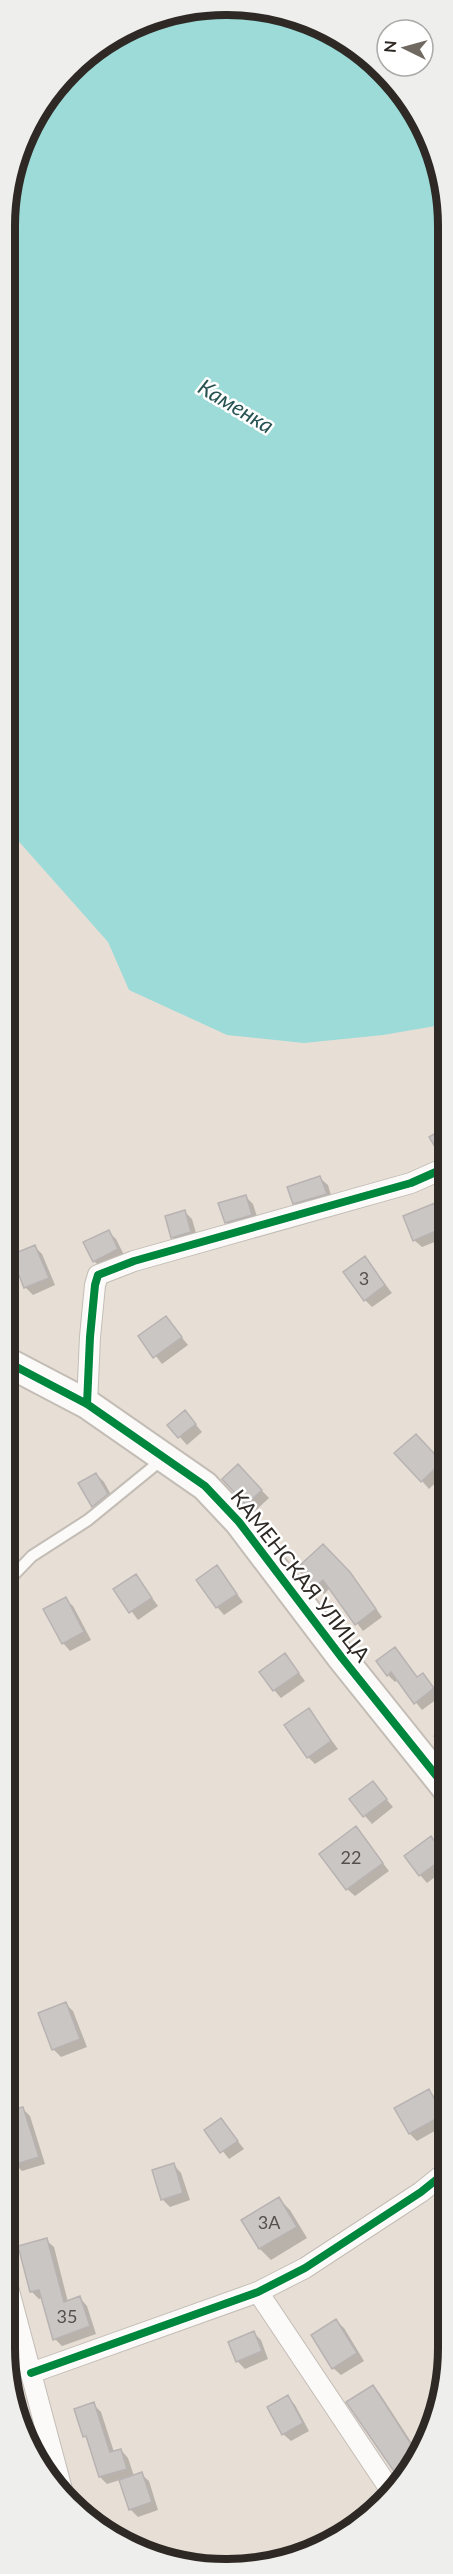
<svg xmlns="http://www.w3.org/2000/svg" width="453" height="2574" font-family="Lato,sans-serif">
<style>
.water{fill:#9cdbd8}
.shadow{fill:#0003}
.building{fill:#cac6c4;stroke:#b8b3b2;stroke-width:1.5}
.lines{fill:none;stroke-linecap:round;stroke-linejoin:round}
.lane-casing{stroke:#c3bdb6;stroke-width:14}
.street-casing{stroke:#c3bdb6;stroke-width:22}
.secondary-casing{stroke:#c3bdb6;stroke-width:32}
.lane{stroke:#fbfaf9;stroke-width:10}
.street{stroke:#fbfaf9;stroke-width:20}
.secondary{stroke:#fbfaf9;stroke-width:28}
.cycleway-casing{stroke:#fff;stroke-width:11}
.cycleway{stroke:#00873e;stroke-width:8}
.labels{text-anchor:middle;stroke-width:5;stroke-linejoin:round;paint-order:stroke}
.number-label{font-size:18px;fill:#55504c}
.street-label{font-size:21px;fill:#2e2924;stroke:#fff}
.water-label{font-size:22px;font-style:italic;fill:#285353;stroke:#fff}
.rim{fill:none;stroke:#2e2924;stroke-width:8}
</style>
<rect width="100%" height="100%" fill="#e7dfd6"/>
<path class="water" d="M255,6L324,27L384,70L426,129L448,212L447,1024L383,1035L304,1043L227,1035L129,990L108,942L6,827V198L34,116L91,51L169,12Z"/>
<path class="shadow" d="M320,1178L328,1185L333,1202L301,1211L294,1203Z
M245,1196L253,1204L259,1223L233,1230L226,1222Z
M435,1204L442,1212L447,1224V1237L422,1247L414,1240Z
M185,1212L192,1219L198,1240L179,1245L172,1237Z
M109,1232L116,1239L125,1257L101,1268L94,1261Z
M35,1247L42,1254L55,1285L33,1295L25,1287Z
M365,1258L392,1293L372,1307L365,1300Z
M166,1318L188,1345L162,1364L140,1336Z
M192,1420L202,1432L187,1445L169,1425Z
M423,1443L447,1469V1472L429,1489L422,1481Z
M238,1466L269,1498L254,1512L224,1480Z
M96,1474L104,1482L115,1502L100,1513L93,1506Z
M323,1546L357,1582L382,1617L363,1631L330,1588L324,1594L299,1568Z
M217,1567L243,1602L224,1615L217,1607Z
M136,1576L158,1606L138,1620L115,1589Z
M65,1599L73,1606L91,1640L70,1651L63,1643Z
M395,1649L418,1678L423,1675L441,1696L422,1710L398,1680L395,1682L388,1675Z
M285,1655L305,1681L281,1698L274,1690Z
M309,1710L338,1749L315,1764L308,1757Z
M447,1726V1754L433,1736Z
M373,1783L393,1807L372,1824L351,1800Z
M356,1828L389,1871L355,1896L347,1889Z
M430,1838L447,1858V1868L427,1883L420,1875Z
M66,2004L73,2011L87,2047L61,2057L53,2049Z
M5,2060L14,2089L5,2091Z
M429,2091L436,2098L447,2118V2124L417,2141L410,2134L396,2109Z
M22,2108L30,2116L45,2164L22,2171L15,2164L5,2132V2114Z
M221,2120L244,2149L229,2159L206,2130Z
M174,2165L181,2173L190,2200L170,2207L162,2199Z
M279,2199L290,2210L307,2238L271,2260L260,2249L243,2220Z
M46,2240L54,2247L68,2302L80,2298L87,2306L96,2334L62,2346L55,2339L43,2298L39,2299L32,2292L20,2247Z
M336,2321L344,2328L364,2361L341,2375L333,2368Z
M254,2333L261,2340L268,2359L245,2369L237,2361Z
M373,2386L380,2394L419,2454L401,2478Z
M288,2397L295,2405L309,2431L291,2441L283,2434Z
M93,2404L101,2412L114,2452L121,2450L128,2458L134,2476L141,2474L149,2481L158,2510L138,2517L130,2509L120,2480L107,2484L100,2477L89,2441L85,2436Z
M157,2547L166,2557L145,2551Z"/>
<path class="building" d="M447,1126V1164L443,1160L429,1137Z
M320,1176L327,1194L293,1204L287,1187Z
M246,1195L252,1215L225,1223L218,1203Z
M435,1203L445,1227L413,1241L403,1216Z
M185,1210L191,1232L171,1238L165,1216Z
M109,1230L118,1249L93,1262L83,1242Z
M35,1245L49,1278L24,1288L11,1255Z
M365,1256L385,1285L364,1301L343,1272Z
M166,1316L182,1337L153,1358L138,1336Z
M185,1410L196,1424L178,1438L167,1425Z
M416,1434L442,1462L421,1482L394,1453Z
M238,1464L262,1490L246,1505L222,1479Z
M96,1473L108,1494L92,1507L78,1483Z
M323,1544L350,1572L376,1609L355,1625L323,1580L315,1587L297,1568Z
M217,1565L237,1594L216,1608L196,1580Z
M136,1574L152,1598L129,1613L113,1589Z
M66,1597L84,1632L62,1644L43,1609Z
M395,1647L417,1677L423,1673L434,1688L414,1704L391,1672L387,1676L376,1661Z
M285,1653L299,1673L273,1691L259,1672Z
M309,1708L331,1741L307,1758L284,1725Z
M373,1781L387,1799L363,1817L349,1799Z
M356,1826L383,1863L346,1890L319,1854Z
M431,1836L445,1857L419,1876L404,1856Z
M66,2002L80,2039L52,2050L38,2013Z
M429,2089L443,2115L409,2134L394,2108Z
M23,2107L39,2157L13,2165L5,2137V2112Z
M221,2118L238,2141L220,2153L204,2130Z
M174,2163L183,2193L161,2200L152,2170Z
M279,2197L297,2227L259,2249L241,2220Z
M47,2238L64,2302L80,2296L90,2326L53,2340L39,2290L30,2292L18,2246Z
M336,2319L357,2353L332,2369L311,2335Z
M254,2331L262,2351L236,2362L228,2342Z
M373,2385L418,2455L400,2480L346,2402Z
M288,2395L303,2423L282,2435L267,2407Z
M94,2402L110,2452L121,2449L127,2469L99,2477L86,2436L83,2437L74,2409Z
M142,2472L152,2502L129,2510L119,2480Z"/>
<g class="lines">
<g class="lane-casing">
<path id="lane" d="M5,1584L32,1556L88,1520L164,1458"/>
</g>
<g class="street-casing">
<path id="street" d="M87,1404L90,1337L95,1285L98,1275L134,1261L411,1183L438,1171
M5,2276L64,2497
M258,2292L391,2491
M31,2373L258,2292L305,2268L421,2192L447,2171"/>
</g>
<g class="secondary-casing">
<path id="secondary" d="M5,1361L87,1404L205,1486L239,1522L342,1658L447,1789"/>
</g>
<use href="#lane" class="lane"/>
<use href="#street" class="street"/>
<use href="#secondary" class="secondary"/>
<g class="cycleway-casing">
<path id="cycleway" d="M5,1361L87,1404L205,1486L239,1522L342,1658L447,1789
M87,1404L90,1337L95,1285L98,1275L134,1261L411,1183L438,1171
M31,2373L258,2292L305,2268L421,2192L447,2171"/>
</g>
<use href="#cycleway" class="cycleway"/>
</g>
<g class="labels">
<g class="number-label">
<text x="364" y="1285">3</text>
<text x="351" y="1864">22</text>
<text x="269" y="2229">3А</text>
<text x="67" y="2323">35</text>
</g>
<g class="street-label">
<text transform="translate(300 1576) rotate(52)" y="7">КАМЕНСКАЯ УЛИЦА</text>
</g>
<g class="water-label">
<text transform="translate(236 406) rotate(31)" y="8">Каменка</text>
</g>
</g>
<path d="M0 0H453V2574H0ZM226 15H227A211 211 0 0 1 438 226V2348A211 211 0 0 1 227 2559H226A211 211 0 0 1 15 2348V226A211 211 0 0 1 226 15Z" fill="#eeeeed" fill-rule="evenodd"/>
<path class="rim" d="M226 15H227A211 211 0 0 1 438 226V2348A211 211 0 0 1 227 2559H226A211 211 0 0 1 15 2348V226A211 211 0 0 1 226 15Z"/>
<g transform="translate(405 48) rotate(275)"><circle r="28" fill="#ffffff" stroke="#aba9a7" stroke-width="1.5"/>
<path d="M0-4.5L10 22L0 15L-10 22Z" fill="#6f6962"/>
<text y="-9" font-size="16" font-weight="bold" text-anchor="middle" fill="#2e2924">N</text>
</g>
</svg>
